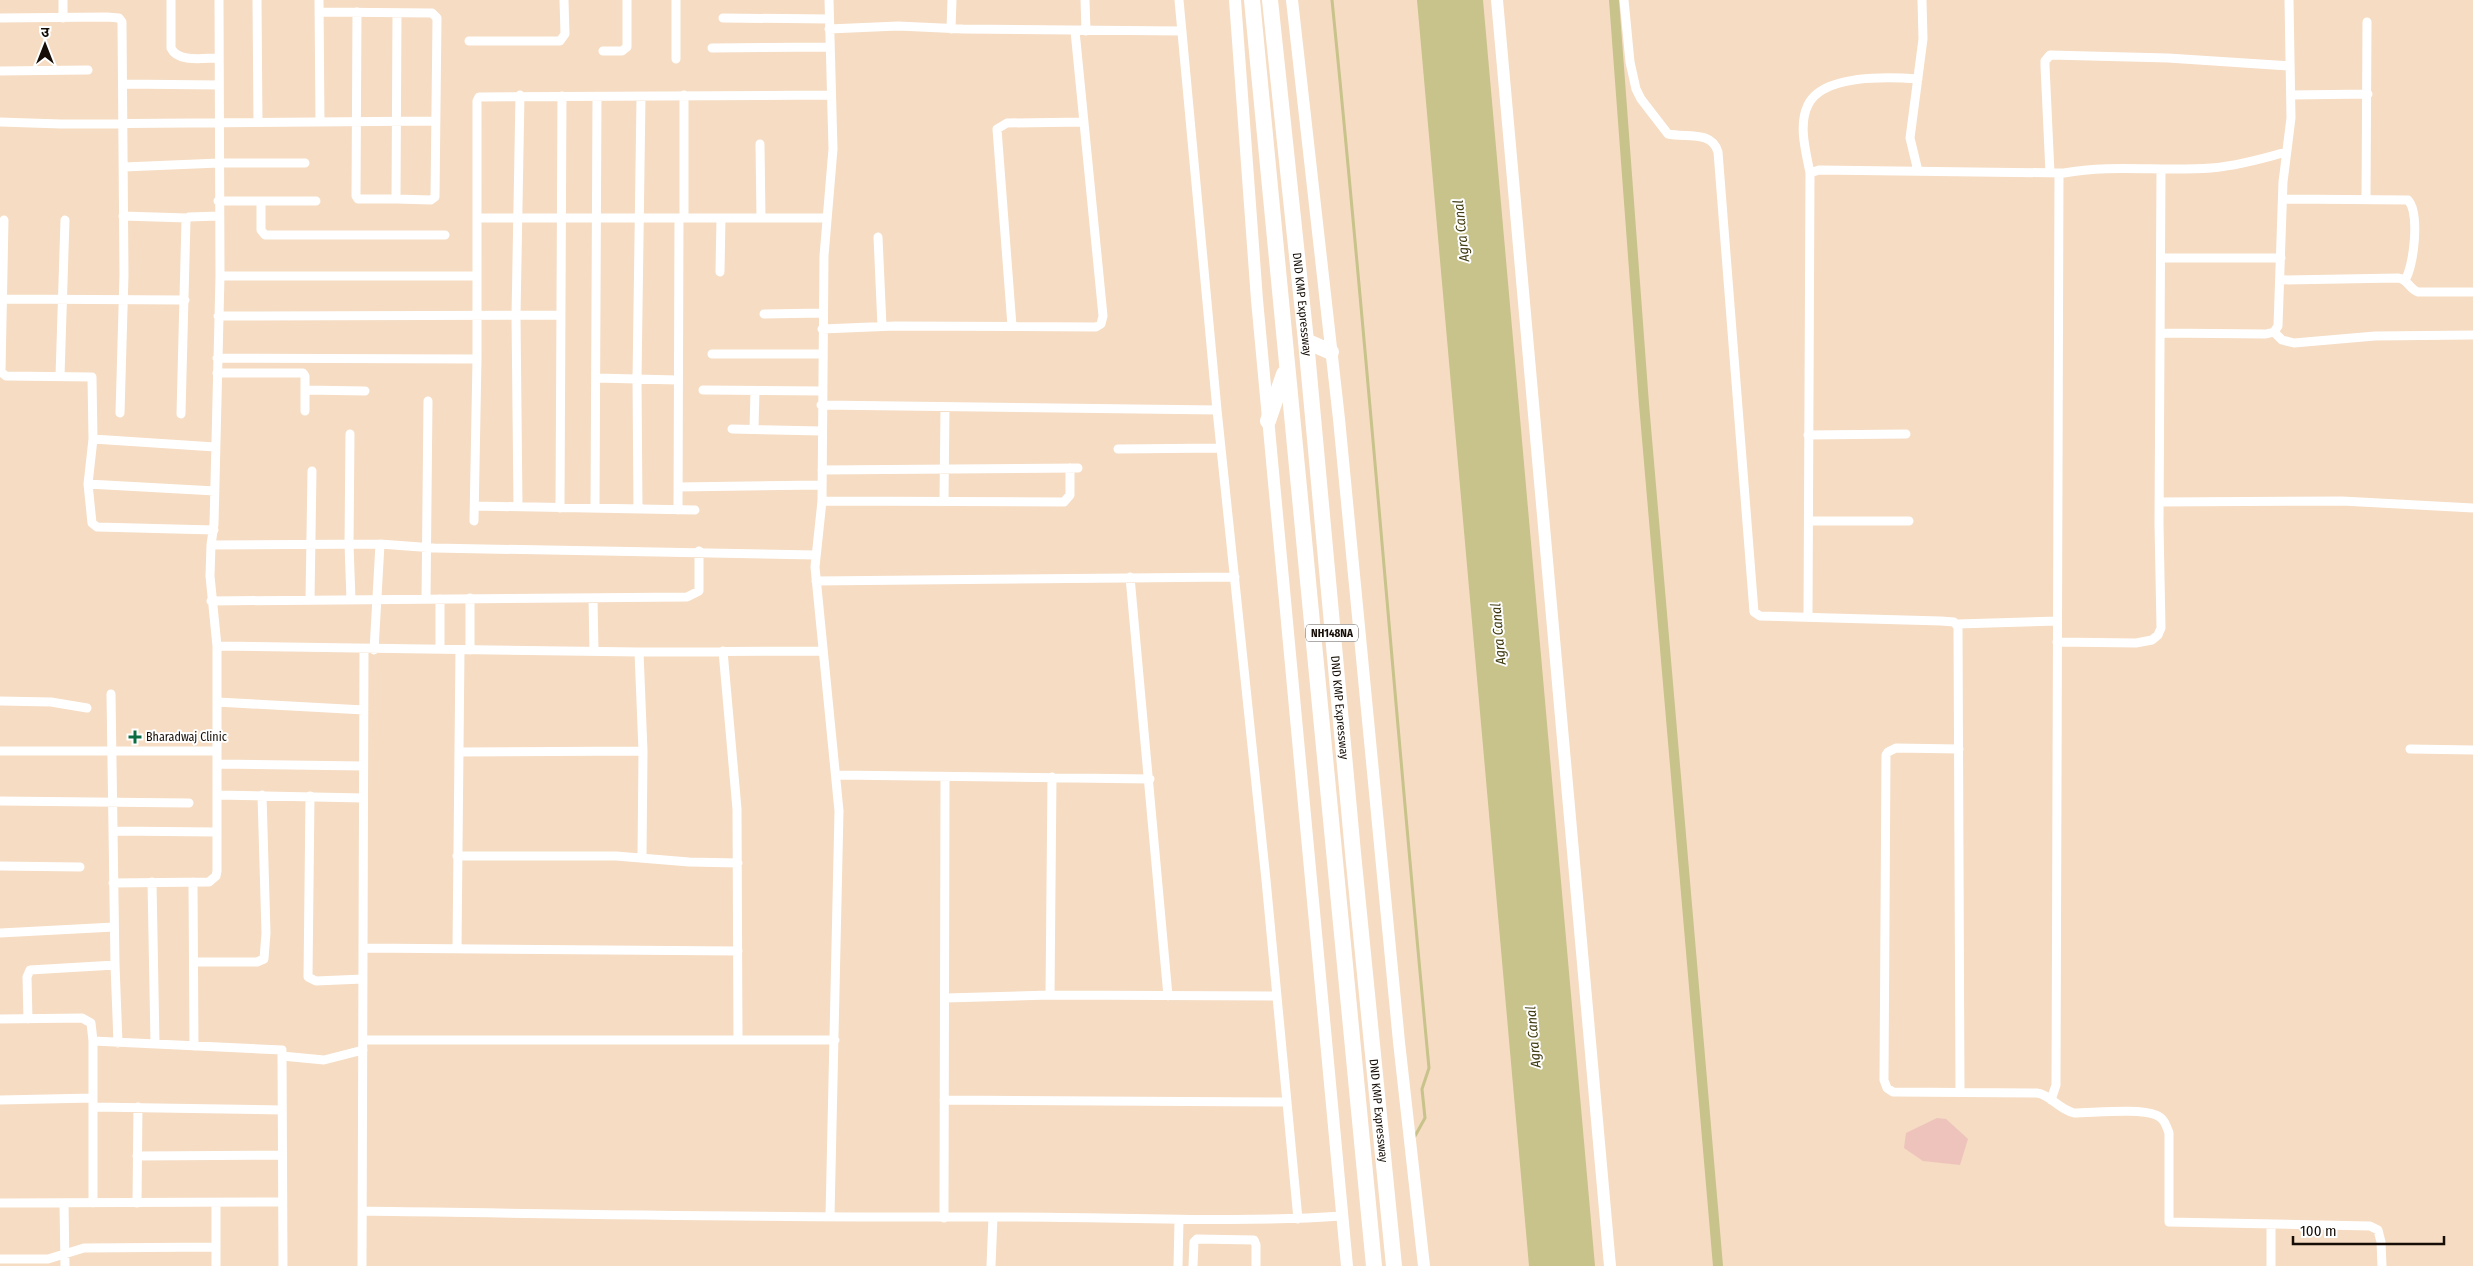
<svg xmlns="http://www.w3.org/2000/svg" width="2473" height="1266" font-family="'Fira Sans Condensed','Noto Sans Devanagari',sans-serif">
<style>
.green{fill:#edc3bc}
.water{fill:#c8c28b}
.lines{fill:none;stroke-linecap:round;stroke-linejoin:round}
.stream{stroke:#c8c28b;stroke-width:3}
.canal{stroke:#c8c28b;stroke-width:10}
.street{stroke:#fff;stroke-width:9}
.secondary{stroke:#fff;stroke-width:12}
.highway{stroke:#fff;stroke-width:16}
.poi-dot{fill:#0a6d42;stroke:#fff;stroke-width:2}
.labels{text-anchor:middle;stroke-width:4;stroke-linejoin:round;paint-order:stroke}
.shield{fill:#fff;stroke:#5c5651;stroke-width:1}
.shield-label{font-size:11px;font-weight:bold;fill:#160e06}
.street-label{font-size:12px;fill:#160e06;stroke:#fff}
.poi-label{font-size:12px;fill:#160e06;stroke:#fff;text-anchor:start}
.water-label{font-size:14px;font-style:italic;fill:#413c11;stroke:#fff}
</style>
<rect width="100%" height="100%" fill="#f5dcc3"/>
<path class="green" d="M1937,1118L1946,1119L1968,1139L1960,1165L1923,1161L1904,1148L1906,1133Z"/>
<path class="water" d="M1417,0H1483L1595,1266H1529Z"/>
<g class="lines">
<path class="stream" d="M1332,0C1368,356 1395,712 1429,1068L1422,1089L1425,1118L1415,1136"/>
<path class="canal" d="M1614,0L1644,404L1718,1266"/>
<path class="street" d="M171,0V48C178,63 204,58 218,58
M257,0L258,122
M319,0L320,122
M676,0V59
M829,0L833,149L824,256L822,501L815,567L839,811L830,1216
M1085,0L1086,31
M1179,0L1217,410L1266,880L1298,1219
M1624,0L1630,62L1636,89L1641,99L1668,134C1686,138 1712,130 1718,152L1754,612L1760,616L1941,621L1954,622L1958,627L1960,1092
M319,12L432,13L437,18L435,197L431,200L396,199
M357,12L356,196L358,199H396L397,13
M0,18L107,17L119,18L122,22L124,275L120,413
M63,18V0
M723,18L829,19
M829,29L898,26L963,29L1182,31
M951,29L952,0
M469,41H560L565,34L564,0
M712,48L829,47
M603,51H622L627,47V0
M0,71L88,70
M123,84L218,85
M684,95V218
M2291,95L2368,94
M0,122L61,124L436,121
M760,144L761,218
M124,167L219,163H305
M1918,171L1910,138L1923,39L1922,0
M1810,173C1806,152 1798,125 1808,105C1823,74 1890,77 1918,79
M2050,173L2045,66V61L2050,55L2168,58L2290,66
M2283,199L2408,200C2420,213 2414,266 2405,280
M2366,199L2367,22
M218,201H316
M261,201V230L265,235H445
M123,216L187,218
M477,218H827
M4,220L1,372L6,376L92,377L93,439L88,484L92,523L97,527L214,530
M878,237L882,326
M2162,258H2281
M720,272L721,218
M220,276H475
M2280,280L2398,278C2408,279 2409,289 2418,292H2473
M0,299L185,300
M764,314L823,313
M218,316L561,315
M1012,326L997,129L1007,123L1084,122
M822,329L895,326L1096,327L1101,324L1103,316L1075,31
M2274,332L2282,340L2294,343L2375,336L2473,335
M2161,333L2266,334L2274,332L2278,326L2283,182L2291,118L2289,0
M712,354H823
M217,358L477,359
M217,373H303L305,376V411
M60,376L65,220
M596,378L677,380
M305,390L365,391
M703,390L822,391
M821,405L1217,410
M181,414L186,220L189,217L219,216
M732,429L821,431
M754,429L755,391
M350,434L349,544L351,600
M1808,435L1906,434
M93,439L215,447
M1118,449L1221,448
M822,470L1078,468
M88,484L215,491
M678,487L822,485
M822,501L1064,502L1070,495V468
M944,501L945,407
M2159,502L2342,501L2473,508
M475,506L695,510
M518,506L516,316L520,95
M560,508L562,96
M595,508L597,97
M638,508L637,380L641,97
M678,510L679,218
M474,521L477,359V101L479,97L830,95
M1809,521H1909
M211,545L380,544L434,548L815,555
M1130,577L1168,996
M816,581L1235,577
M593,598L594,651
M426,599L428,401
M310,600L312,471
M211,601L687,597L699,591V551
M1808,616L1810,173L1819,170L2064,173C2113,164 2162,172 2211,168C2237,166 2262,159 2286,152
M1957,624L2057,621
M2057,642L2136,643L2152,640L2158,635L2161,628L2159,524L2161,169
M217,646L639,652L821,651
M440,649V599
M374,650L380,544
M470,650V598
M723,651L737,809L738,1039
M639,652L643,751L642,858
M111,694L115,965L118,1043
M0,701L51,702L87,708
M217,702L364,710
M1959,749L1896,748L1888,752L1886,755L1884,1080L1887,1088L1893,1092L2037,1093C2051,1095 2058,1109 2074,1113C2093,1113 2140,1108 2156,1115C2164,1118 2166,1125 2169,1133V1222L2370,1226L2378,1230L2381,1242L2382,1266
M2410,749L2473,750
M0,751H217
M459,752L643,751
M217,764L363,766
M836,775L1150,779
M217,795L363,798
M310,796L308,977L316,981L363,979
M0,801L189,803
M113,831L216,832
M457,856H616L689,862L738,863
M0,866L80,867
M152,882L155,1044
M193,882L194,1046
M113,883L209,882L216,876L217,871V646L210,576L211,545L214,524L220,276L219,0
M0,933L114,927
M364,948L738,951
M457,948L460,650
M195,962H257L264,959L266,933L262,795
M1050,995L1052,777
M946,998L1050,995L1277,996
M0,1019L82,1018L91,1023L93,1041V1203
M28,1019L27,977L30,970L115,965
M363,1040H835
M93,1041L282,1050L283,1266
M282,1056L324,1060L363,1050
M0,1100L93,1098
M944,1100L1286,1102
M2051,1100L2056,1085L2059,173
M93,1107L282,1110
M137,1156L281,1155
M0,1203L282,1202
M64,1203L65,1266
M137,1203L138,1107
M216,1203V1266
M362,1211C572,1214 782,1218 992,1217C1109,1216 1225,1224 1342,1216
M944,1218L945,778
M0,1259H48L84,1248L216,1247
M362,1266L364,649
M991,1266L993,1217
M1178,1266L1179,1221
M1193,1266L1194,1242L1197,1239L1254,1240L1256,1245V1266
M2271,1266V1224"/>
<path class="secondary" d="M1235,0L1257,300L1347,1266
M1292,0L1339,419L1399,1042L1424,1266
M1497,0L1610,1266"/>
<g class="highway">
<path d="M1252,0L1374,1266"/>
<path id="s1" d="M1270,0L1306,341L1353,853L1394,1266"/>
<path d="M1306,341L1331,352"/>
<path d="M1268,421L1284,374"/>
</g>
</g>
<path class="poi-dot" d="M132.5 729.5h5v5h5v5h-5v5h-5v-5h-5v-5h5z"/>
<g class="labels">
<rect class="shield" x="1306" y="624.5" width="52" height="17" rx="4"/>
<g class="shield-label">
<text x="1332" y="637">NH148NA</text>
</g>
<g class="street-label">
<text dy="4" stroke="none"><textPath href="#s1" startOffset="306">DND KMP Expressway</textPath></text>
<text dy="4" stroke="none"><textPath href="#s1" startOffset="711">DND KMP Expressway</textPath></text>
<text dy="4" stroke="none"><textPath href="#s1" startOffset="1116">DND KMP Expressway</textPath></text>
</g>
<g class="poi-label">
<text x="146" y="741">Bharadwaj Clinic</text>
</g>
<g class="water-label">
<text transform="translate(1461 231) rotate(-96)" y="5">Agra Canal</text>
<text transform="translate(1498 634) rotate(-95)" y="5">Agra Canal</text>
<text transform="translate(1533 1037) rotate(-95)" y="5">Agra Canal</text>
</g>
</g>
<g transform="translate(45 45)" stroke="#ffffff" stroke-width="4" paint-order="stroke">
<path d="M0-4L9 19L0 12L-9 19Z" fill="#160e06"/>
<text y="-8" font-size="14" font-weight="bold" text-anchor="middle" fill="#160e06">उ</text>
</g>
<path d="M2293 1236v8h151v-8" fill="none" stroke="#160e06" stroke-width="2.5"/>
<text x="2300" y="1236" font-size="15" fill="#160e06" stroke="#ffffff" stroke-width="4" paint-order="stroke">100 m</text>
</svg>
